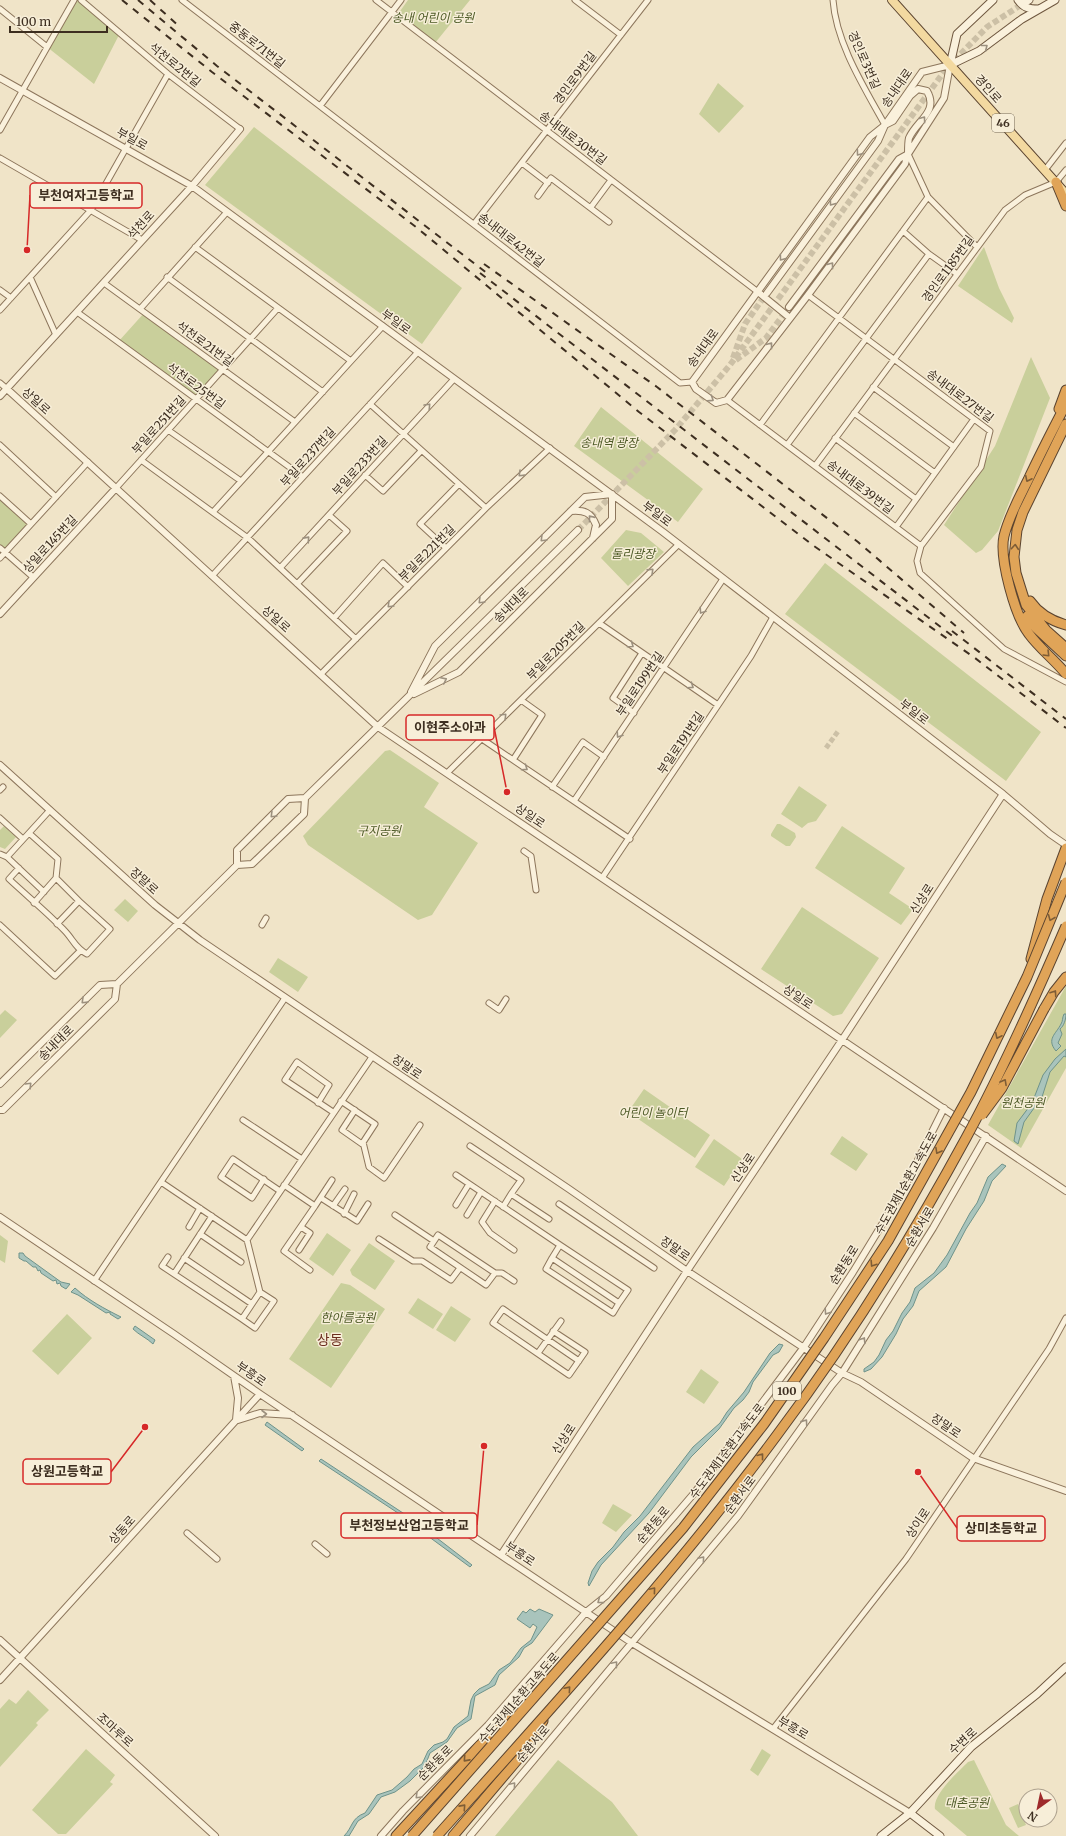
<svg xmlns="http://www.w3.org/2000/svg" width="1066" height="1836" font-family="Merriweather,'Noto Sans KR',serif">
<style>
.green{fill:#c9cf9b}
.water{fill:#a9c4bc;stroke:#6f938a}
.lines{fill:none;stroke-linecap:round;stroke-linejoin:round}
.minor-tunnel{stroke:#ccc0a6;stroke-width:5;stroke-dasharray:5 2.5;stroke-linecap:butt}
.tertiary-tunnel{stroke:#ccc0a6;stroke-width:6;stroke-dasharray:6 3;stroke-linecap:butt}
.minor-casing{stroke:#8d765c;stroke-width:7}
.tertiary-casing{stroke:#8d765c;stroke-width:8}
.secondary-casing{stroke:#6f573f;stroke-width:9}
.primary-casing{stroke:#5b4430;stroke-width:10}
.motorway-casing{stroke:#5b4430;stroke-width:11}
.minor{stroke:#faf1dc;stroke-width:5}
.tertiary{stroke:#faf1dc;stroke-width:6}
.secondary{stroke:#faf1dc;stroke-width:7}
.primary{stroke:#f3d9a0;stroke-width:8}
.motorway{stroke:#e0a458;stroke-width:9}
.rail{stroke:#3d2e20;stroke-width:2;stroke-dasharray:7 7;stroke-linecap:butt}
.motorway-bridge-casing{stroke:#5b4430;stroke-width:11;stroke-linecap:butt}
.motorway-bridge{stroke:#e0a458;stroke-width:9}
.oneway{stroke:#9c907e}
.oneway2{stroke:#7e5d36}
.labels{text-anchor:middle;stroke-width:3;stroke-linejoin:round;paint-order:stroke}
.shield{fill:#f7eed8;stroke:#756857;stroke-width:1}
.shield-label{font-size:11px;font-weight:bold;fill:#3d2e20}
.park-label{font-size:12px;font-style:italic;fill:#4d5a26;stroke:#f7eed8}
.street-label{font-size:12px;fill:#3d2e20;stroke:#f7eed8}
.quarter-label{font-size:14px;fill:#6b2e1e;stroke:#f7eed8}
.leader{fill:none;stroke:#d62828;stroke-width:1.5}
.callout-dot{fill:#d62828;stroke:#f7eed8;stroke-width:1.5}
.callout{fill:#f7eed8;stroke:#d62828;stroke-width:1.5}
.callout-label{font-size:13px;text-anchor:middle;font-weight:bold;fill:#3d2e20}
</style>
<rect width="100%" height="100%" fill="#f0e4c8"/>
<path class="green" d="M74,0H81L120,33L94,84L47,47Z
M408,0H470L435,43L398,14Z
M718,83L744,106L719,133L699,114Z
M254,127L462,288L422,344L205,185Z
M984,247L999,288L1014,318L1012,323L958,286Z
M145,312L223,369L196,399L118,342Z
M1031,357L1050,398L998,531L982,550L976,553L944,525L995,446Z
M601,407L703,489L678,522L574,446Z
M0,496L31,524L5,553L0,548Z
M626,530L641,533L664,552L628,586L601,558Z
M825,563L1041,732L1006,781L785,614Z
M390,750L439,783L424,807L478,843L432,915L418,920L308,845L303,836L385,751Z
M799,786L827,805L816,821L808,823L802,828L781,814Z
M777,824H780L795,833L796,837L790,846H786L771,836V834Z
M4,826L16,837L5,849L0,847V830Z
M842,826L905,868L889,893L913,909L901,925L815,868Z
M125,899L138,911L128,922L114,910Z
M802,907L879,958L842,1014L833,1016L761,969Z
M278,958L308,977L298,992L269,972Z
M1066,986V1068L1021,1148L988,1125Z
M5,1010L17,1020L0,1038V1015Z
M644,1089L710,1135L695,1158L628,1112Z
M842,1136L868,1154L856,1171L830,1154Z
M714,1139L742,1159L724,1186L695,1167Z
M327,1233L351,1250L333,1276L309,1259Z
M0,1235L8,1241L5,1263L0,1260Z
M369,1243L395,1261L375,1290L352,1275L350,1270Z
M341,1283L350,1285L385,1309L331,1388L289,1359Z
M418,1298L443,1314L433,1329L408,1313Z
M451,1306L471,1319L455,1342L436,1330Z
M67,1314L92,1338L58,1375L32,1351Z
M701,1369L719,1382L704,1404L686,1392Z
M613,1504L632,1515L616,1532L602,1523Z
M28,1690L49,1710L36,1723L38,1725L0,1767V1709L9,1699L16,1704Z
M86,1749L115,1775L110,1782L113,1784L66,1834H58L32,1810Z
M762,1749L771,1755L758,1776L750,1770Z
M558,1760L612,1802L638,1836H495Z
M974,1760L1006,1825L1019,1836H967L935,1809C932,1795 958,1772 968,1762Z
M1018,1804L1026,1825L1018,1828L1009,1808Z"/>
<path class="water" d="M1064,1014H1066C1066,1019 1064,1026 1060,1029L1062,1034L1058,1043L1061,1046L1056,1051C1046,1039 1056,1034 1061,1024C1063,1021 1062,1018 1064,1014Z
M1066,1049V1057L1064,1056L1050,1072L1042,1097L1024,1122L1018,1144L1014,1141L1017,1123L1032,1103L1043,1075L1055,1059Z
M1002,1164L1006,1166L992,1181L984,1201L966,1229L946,1267L919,1291L913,1306L903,1319L896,1334L882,1357L871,1369L864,1372V1369L874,1362L879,1355L886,1340L893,1331L902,1313L910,1302L915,1288L934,1273L947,1255L970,1213L977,1203L988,1177Z
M19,1253H23L25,1256L61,1282L70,1284L66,1289L61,1286L60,1283L57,1284L56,1280L53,1281L41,1273L40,1270L38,1271L36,1267H33L26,1261H24L19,1258Z
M75,1288C88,1300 105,1309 121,1317L118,1319L110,1314V1312L106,1313L78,1295L71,1292Z
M135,1326L155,1340L153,1344C147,1338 139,1335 133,1329Z
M779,1344L783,1345L779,1352L773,1355L753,1382L749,1392L743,1400L734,1408L719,1429L691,1457L649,1513L601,1565L589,1586L588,1583L592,1571L598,1562L613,1547L624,1532L640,1516L693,1447L720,1423L727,1412L744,1392L770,1353Z
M267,1422L304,1449L302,1451L265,1425Z
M321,1459L406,1515L404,1517L319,1461Z
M420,1525L472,1565L470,1567L417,1528Z
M530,1609L535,1612L539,1609L553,1615L532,1643L524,1648L519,1657L499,1675L495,1685L475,1696L471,1719L457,1728L447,1742L430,1753L425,1766L410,1781L395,1792L381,1797L369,1814L358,1821L349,1836H344C353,1827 351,1818 365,1813L377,1795L392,1790L407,1777L414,1769L422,1764L428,1751L434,1745L443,1742L447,1739L454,1727L468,1716L471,1700L474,1694L479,1689L489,1684L499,1670L510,1663L521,1648L531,1640L537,1627L533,1624L530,1628L517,1619L523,1611L526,1613Z"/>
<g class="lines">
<path class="minor-tunnel" d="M826,748L839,730"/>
<path class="tertiary-tunnel" d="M733,358L745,324L766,294
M736,360L766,338L789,307
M578,530L675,430L730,365L946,69L987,27L1024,3"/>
<g class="minor-casing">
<path id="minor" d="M81,0L168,74L240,129
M182,0L680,383L692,382
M376,0L758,292
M575,0L621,35
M833,0C836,43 864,87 885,125
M0,9L47,47
M320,106L401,0
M0,130L74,0
M908,154L928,197L977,247
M0,158L142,240
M522,163L548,183
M1045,170L1066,143
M538,196L551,178L609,222
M591,207L611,180
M474,224L648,0
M903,231L929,254L957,274
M195,247L351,361
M30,277L56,335
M167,277L323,392
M104,283L295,422
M0,290L11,298
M808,295L990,431L981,467L921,546L917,561L920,573L1004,649L1066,682
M140,309L227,212
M0,310L91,210L168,74
M77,312L303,477
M0,383L7,389
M873,387L954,447
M727,400L921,546
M370,404L486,508
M854,413L935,473
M760,425L928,197
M168,430L241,481
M835,438L916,499
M0,445L56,497
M787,445L929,254
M141,460L248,538L356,639
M815,466L1005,210L1025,195L1056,182L1066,170
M365,475L383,491L421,451
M116,488L278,308
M0,496L31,524
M213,512L383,326
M896,527L974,419
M0,548L33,577
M446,548L420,524L459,484
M0,558L88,462
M280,568L454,379
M212,576L418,352
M297,584L347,531L329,515
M334,618L383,563L408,587
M599,623L718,705
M321,674L486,508L550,448
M634,713L613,698L642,653
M482,739L630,839
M513,760L542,715L521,700
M447,773L679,544
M552,787L583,742L604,757
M0,790L3,787
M574,801L723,579
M0,818L23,839
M29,833L58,859L56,878L79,901
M524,851L531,856L536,890
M0,854L7,857L50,810
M7,857L44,892
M19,868L9,879C27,896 47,912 64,930C73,939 75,948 87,954L110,929L79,901L57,924
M602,878L751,656L773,617
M34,903L56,878
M0,925L55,976L80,951
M262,925L266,918
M489,1003L499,1010L506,999
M341,1101L375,1124L362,1144L342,1130L355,1110
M318,1103L329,1085L297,1062L285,1080L333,1112
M243,1120L302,1159
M363,1142L369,1167L384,1178L420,1125
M470,1146L521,1180L511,1194
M456,1175L560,1245
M264,1179L252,1198L221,1177L233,1159L280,1191
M161,1182L247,1240L260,1292L242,1319L162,1266L168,1257
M284,1185L315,1206L332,1180
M321,1198L357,1221L368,1204
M495,1201L482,1222L490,1233L514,1250
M559,1204L654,1268
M456,1205L469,1184
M333,1206L345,1189
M503,1207L511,1194L549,1219
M344,1214L354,1194
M395,1215L434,1241
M467,1215L481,1192
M189,1227L200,1208
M200,1234L241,1262
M379,1239L413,1261H422L451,1280L460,1268
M247,1240L372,1057
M299,1250L310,1233L301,1227
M184,1258L252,1304
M552,1258L546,1269L613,1313L619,1303L552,1258L560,1245L628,1290L619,1303
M310,1270L284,1251L315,1206
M495,1273L438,1235L430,1247L486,1285L495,1273H502L514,1281
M174,1274L212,1216
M94,1281L285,998
M242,1319L255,1328L274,1301L260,1292
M553,1331L585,1352L569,1375L493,1323L503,1309L579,1361
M538,1353L561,1321
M187,1533L217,1559
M315,1544L327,1554
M773,1729L906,1559L1049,1349L1066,1318"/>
</g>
<g class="tertiary-casing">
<path id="tertiary" d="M0,78L192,186L663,532L1003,794L1050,834L1066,845
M758,292L790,318
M767,293L878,141L885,125L922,72L950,65L944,98L908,154L905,164L808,295L727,400L716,403L696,389L692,382L870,137L885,125L893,121L910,96L918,89L927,91C939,112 917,120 909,138C908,142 908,149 908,154
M789,307L899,159L908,154
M7,389L378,727L1066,1191
M0,396L192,186L240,129
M571,511C584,510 591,512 596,525L593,538
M0,614L116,488
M411,692L435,646L585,497L612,494
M414,694L459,672L612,519V494
M0,765L155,905L200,940L569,1189L687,1271L842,1373L861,1382L973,1458L1066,1491
M237,865V850L288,799L305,798
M0,1084L100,985L117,984
M0,1110H3L115,999L117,984L237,865L252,864L304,814L305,798L578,530
M0,1217L174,1334L260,1394L632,1643L910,1813
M234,1376L238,1398L236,1420
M238,1420L260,1413L292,1415
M501,1555L687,1271L842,1040L1003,794
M0,1640L215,1836
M0,1680L260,1394
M381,1836L403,1811L488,1725L586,1612L606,1596L696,1491L804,1347L853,1272L903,1190L944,1108
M470,1836L738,1516L832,1385L842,1373L933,1228L986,1136"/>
</g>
<g class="secondary-casing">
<path id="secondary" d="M1018,0C1024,8 1029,9 1038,9
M1024,3L1029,0
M950,65L979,51L1022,19L1055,0
M950,65L957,34L993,0
M910,1813L940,1836
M881,1836L910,1813L971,1747L1037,1694L1066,1667"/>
</g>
<g class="primary-casing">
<path id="primary" d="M892,0L1066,194"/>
</g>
<g class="motorway-casing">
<path id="motorway" d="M1056,182L1066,206
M1066,404C1053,429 1040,454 1028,480C1019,498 1009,516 1004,536C999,558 1015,616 1029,634C1040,649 1055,660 1066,674
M1059,409L1066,390
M1066,424L1023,512L1017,530L1014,557L1016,573L1026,605L1046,630L1066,648
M1030,601C1039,614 1052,621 1066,625
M1027,616L1036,628L1066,656
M1031,959L1047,899L1066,848
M1044,1009L1054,992L1066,977
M396,1836L479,1746L515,1715
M453,1836L519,1758L543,1721"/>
</g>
<use href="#minor" class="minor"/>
<use href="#tertiary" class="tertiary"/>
<use href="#secondary" class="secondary"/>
<use href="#primary" class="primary"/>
<use href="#motorway" class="motorway"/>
<path class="rail" d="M122,0L212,72L416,227L639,412L814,546L975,658L1066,728
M138,0L217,66L488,274
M150,0L181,28
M484,264L657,387L858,542L964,633
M480,273L955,638
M952,631L1066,719"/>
<g class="motorway-bridge-casing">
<path id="motorway-bridge" d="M982,1115L1002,1088L1044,1009
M412,1836L683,1528L764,1424L824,1338L888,1241L971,1092L1027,977L1066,882
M437,1836C554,1705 673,1576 777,1435C847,1342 910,1241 966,1138C1003,1070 1035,998 1066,926"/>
</g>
<use href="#motorway-bridge" class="motorway-bridge"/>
</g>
<defs><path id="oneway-chevron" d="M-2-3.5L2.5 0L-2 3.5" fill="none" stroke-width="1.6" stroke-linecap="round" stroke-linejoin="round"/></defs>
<g class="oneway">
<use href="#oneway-chevron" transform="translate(985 47) rotate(-38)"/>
<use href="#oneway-chevron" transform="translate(923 119) rotate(-54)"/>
<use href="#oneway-chevron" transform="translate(859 153) rotate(126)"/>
<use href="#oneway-chevron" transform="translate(832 203) rotate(126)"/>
<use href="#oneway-chevron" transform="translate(782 258) rotate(126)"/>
<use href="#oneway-chevron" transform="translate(831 265) rotate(-53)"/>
<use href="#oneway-chevron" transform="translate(770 345) rotate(-52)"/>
<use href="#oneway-chevron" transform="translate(711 399) rotate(33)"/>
<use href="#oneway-chevron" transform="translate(428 406) rotate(-47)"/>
<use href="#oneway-chevron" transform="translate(521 474) rotate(136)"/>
<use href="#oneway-chevron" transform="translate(591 518) rotate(-129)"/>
<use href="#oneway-chevron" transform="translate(307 539) rotate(-48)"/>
<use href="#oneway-chevron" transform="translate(543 539) rotate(135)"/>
<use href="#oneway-chevron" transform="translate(651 571) rotate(-44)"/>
<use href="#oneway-chevron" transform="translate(481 601) rotate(135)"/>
<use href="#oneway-chevron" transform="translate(390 605) rotate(135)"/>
<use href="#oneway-chevron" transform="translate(702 611) rotate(124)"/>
<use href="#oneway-chevron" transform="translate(631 645) rotate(35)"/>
<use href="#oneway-chevron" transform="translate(444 680) rotate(-26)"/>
<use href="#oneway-chevron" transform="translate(691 686) rotate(34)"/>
<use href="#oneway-chevron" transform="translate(504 716) rotate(-45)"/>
<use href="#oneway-chevron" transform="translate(619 735) rotate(124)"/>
<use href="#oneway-chevron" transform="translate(525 768) rotate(34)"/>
<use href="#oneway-chevron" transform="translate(273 815) rotate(135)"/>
<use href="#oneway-chevron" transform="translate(84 1001) rotate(136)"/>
<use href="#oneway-chevron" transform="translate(29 1085) rotate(-45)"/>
<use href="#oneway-chevron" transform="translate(827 1312) rotate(124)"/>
<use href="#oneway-chevron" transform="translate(863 1340) rotate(-58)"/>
<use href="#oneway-chevron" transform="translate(264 1414)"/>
<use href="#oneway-chevron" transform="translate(805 1422) rotate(-55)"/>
<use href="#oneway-chevron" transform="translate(702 1559) rotate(-50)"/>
<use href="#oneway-chevron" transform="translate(600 1601) rotate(143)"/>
<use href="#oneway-chevron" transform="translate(615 1664) rotate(-50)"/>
<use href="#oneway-chevron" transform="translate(513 1785) rotate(-50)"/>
<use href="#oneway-chevron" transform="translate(418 1796) rotate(135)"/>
</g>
<g class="oneway2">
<use href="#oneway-chevron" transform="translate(1028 479) rotate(116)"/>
<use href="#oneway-chevron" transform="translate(1015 547) rotate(-85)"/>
<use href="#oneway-chevron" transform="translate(1047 654) rotate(45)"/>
<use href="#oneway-chevron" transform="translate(1051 918) rotate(112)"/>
<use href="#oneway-chevron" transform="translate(1054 993) rotate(-56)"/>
<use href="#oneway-chevron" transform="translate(998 1036) rotate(116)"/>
<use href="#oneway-chevron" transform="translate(1004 1082) rotate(-61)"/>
<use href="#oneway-chevron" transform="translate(938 1151) rotate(119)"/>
<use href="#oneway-chevron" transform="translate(873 1264) rotate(123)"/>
<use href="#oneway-chevron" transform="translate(761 1456) rotate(-52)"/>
<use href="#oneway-chevron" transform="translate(653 1590) rotate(-50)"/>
<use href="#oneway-chevron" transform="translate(568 1689) rotate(-49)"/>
<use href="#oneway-chevron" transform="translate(466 1759) rotate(132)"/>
<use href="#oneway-chevron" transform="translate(463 1807) rotate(-48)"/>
</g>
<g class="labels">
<g class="shield">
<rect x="992" y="114" width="22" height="18" rx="3"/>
<rect x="773" y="1382" width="28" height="18" rx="3"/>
</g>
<g class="shield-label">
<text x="1003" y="127">46</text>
<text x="787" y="1395">100</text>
</g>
<g class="park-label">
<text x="433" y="22">송내 어린이 공원</text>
<text x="609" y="447">송내역 광장</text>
<text x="633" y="558">둘리광장</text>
<text x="379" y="835">구지공원</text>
<text x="1023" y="1107">원천공원</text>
<text x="653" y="1117">어린이 놀이터</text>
<text x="348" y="1322">한아름공원</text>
<text x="967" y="1807">대촌공원</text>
</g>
<g class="street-label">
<text transform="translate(257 45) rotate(38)" y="4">중동로71번길</text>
<text transform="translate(864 60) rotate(66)" y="4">경인로3번길</text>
<text transform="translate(175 65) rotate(39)" y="4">석천로2번길</text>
<text transform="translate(575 78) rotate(-53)" y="4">경인로9번길</text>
<text transform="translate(897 88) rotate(-55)" y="4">송내대로</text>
<text transform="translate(988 89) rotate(48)" y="4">경인로</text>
<text transform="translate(573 138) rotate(37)" y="4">송내대로30번길</text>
<text transform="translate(132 139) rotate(29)" y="4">부일로</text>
<text transform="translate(141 225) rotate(-48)" y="4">석천로</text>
<text transform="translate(511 240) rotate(38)" y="4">송내대로42번길</text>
<text transform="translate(948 269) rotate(-54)" y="4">경인로1185번길</text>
<text transform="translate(396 322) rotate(36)" y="4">부일로</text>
<text transform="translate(205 344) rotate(36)" y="4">석천로21번길</text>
<text transform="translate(703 348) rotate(-54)" y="4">송내대로</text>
<text transform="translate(196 386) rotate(36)" y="4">석천로25번길</text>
<text transform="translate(960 396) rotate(37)" y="4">송내대로27번길</text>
<text transform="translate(36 401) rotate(42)" y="4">상일로</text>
<text transform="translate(159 425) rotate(-48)" y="4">부일로251번길</text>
<text transform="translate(308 457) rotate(-48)" y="4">부일로237번길</text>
<text transform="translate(360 466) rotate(-48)" y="4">부일로233번길</text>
<text transform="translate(860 487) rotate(37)" y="4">송내대로39번길</text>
<text transform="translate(657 514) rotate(37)" y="4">부일로</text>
<text transform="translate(50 544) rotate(-47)" y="4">상일로145번길</text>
<text transform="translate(427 553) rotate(-45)" y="4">부일로221번길</text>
<text transform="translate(511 605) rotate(-45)" y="4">송내대로</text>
<text transform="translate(276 619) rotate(42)" y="4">상일로</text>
<text transform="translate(556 651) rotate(-45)" y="4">부일로205번길</text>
<text transform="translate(640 684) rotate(-56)" y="4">부일로199번길</text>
<text transform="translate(914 712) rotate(38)" y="4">부일로</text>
<text transform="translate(681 743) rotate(-56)" y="4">부일로191번길</text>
<text transform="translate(530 816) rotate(34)" y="4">상일로</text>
<text transform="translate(144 881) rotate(42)" y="4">장말로</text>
<text transform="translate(922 899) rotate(-57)" y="4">신상로</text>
<text transform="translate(798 997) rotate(34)" y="4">상일로</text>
<text transform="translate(56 1043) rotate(-45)" y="4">송내대로</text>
<text transform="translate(407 1067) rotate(34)" y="4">장말로</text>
<text transform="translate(743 1168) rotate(-56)" y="4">신상로</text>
<text transform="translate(906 1183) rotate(-61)" y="4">수도권제1순환고속도로</text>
<text transform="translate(920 1227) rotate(-59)" y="4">순환서로</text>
<text transform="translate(675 1249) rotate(35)" y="4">장말로</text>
<text transform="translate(844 1265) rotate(-58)" y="4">순환동로</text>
<text transform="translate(251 1374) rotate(35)" y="4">부흥로</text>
<text transform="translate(946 1426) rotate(34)" y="4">장말로</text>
<text transform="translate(564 1439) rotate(-57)" y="4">신상로</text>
<text transform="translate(727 1451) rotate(-53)" y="4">수도권제1순환고속도로</text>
<text transform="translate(740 1495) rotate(-53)" y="4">순환서로</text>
<text transform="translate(918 1523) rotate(-56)" y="4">상이로</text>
<text transform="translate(653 1525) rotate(-50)" y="4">순환동로</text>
<text transform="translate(122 1530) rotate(-48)" y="4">상동로</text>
<text transform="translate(520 1554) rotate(34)" y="4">부흥로</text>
<text transform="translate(519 1698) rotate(-49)" y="4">수도권제1순환고속도로</text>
<text transform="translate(793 1728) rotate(31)" y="4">부흥로</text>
<text transform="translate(115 1730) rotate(42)" y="4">조마루로</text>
<text transform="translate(963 1741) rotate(-42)" y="4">수변로</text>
<text transform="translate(533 1744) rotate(-50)" y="4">순환서로</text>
<text transform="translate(435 1763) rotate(-45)" y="4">순환동로</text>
</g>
<g class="quarter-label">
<text x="330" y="1345">상동</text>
</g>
</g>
<path class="leader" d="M27 250L30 195M507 792L494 727M145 1427L111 1472M484 1446L477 1525M918 1472L957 1528"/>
<g class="callout-dot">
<circle cx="27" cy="250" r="4"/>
<circle cx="507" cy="792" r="4"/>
<circle cx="145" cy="1427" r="4"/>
<circle cx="484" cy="1446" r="4"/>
<circle cx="918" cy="1472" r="4"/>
</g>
<g class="callout">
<rect x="30" y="183" width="112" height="25" rx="4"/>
<rect x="406" y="715" width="88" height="25" rx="4"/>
<rect x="23" y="1459" width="88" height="25" rx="4"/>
<rect x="341" y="1513" width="136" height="25" rx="4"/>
<rect x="957" y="1516" width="88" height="25" rx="4"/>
</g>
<g class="callout-label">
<text x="86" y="200">부천여자고등학교</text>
<text x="450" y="732">이현주소아과</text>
<text x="67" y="1476">상원고등학교</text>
<text x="409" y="1530">부천정보산업고등학교</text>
<text x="1001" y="1533">상미초등학교</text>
</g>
<g transform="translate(1038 1808) rotate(213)"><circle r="19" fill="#f7eed8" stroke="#ada18e"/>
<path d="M0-3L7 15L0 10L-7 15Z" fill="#9e2a2b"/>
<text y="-6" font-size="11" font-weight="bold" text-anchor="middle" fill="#3d2e20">N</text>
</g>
<path d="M10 26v6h97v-6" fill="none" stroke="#3d2e20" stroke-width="2"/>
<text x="16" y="26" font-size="12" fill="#3d2e20" stroke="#f7eed8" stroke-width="3" paint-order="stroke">100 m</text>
</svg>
